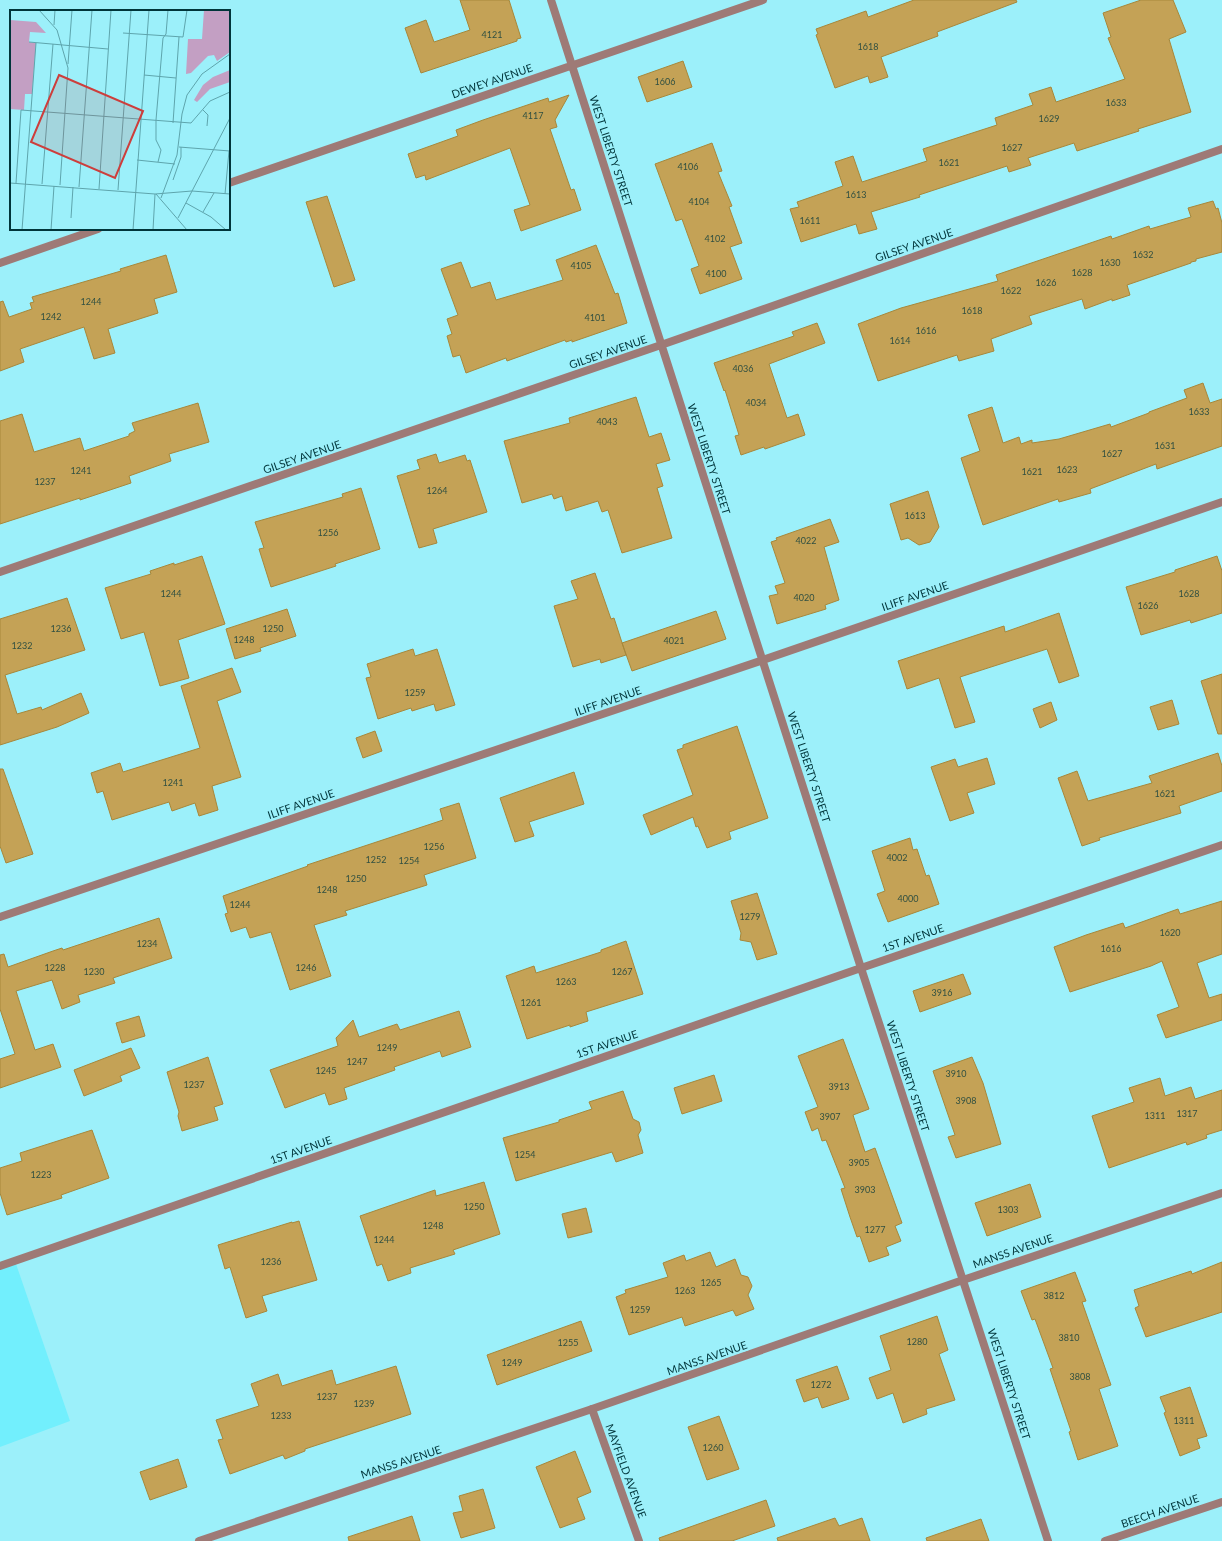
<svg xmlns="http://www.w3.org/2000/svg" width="1222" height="1541" font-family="Lato,sans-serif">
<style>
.built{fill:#72effd}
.building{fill:#c4a256;stroke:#a7873a}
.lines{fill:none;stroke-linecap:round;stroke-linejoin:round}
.service{stroke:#9e7a76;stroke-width:8}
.minor{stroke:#9e7a76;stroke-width:8}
.labels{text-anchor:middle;stroke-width:4;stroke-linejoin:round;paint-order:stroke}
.number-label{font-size:9px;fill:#315041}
.street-label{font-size:11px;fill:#00353a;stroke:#9cf0fa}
.inset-road{fill:none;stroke:#5ea5ad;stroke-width:1}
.view{fill:#cd3e3c;fill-opacity:0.15;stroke:#cd3e3c;stroke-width:2}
.inset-edge{fill:none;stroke:#00353a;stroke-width:2}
</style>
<rect width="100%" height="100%" fill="#9cf0fa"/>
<path class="built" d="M15,1261L70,1421L0,1447V1266Z"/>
<path class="building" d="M460,0H509L521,38L517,39V41L421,73L405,28L426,20L434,42L470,30Z
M914,0H1016L1017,2L937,32L938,36L881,57L888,77L870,83L868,76L835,88L816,35L818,34L816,29L866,11L868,17Z
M1141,0H1173L1186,32L1169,39L1191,112L1138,129L1139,131L1077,151L1074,143L1028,158L1031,165L1009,172L1007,166L919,195L920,197L871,212L877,229L859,234L856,224L801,242L790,209L799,207L797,202L843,186L835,162L853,156L862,182L927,161L923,149L997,125L995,118L1033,105L1029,94L1051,87L1056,102L1125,79L1108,38L1111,37L1103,13Z
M683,61L692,87L647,102L638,77Z
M569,95L555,120L557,127L550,129L571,190L574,189L581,210L521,231L514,210L530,205L510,148L426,180L425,175L416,178L408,154L458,136L456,130L483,120L548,98L549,102Z
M712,143L722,171L718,172L732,206L729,207L742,243L730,247L742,279L700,294L691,269L699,266L682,219L676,221L655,164Z
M327,196L355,280L334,287L306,202Z
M1213,201L1216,209L1218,208L1222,223V252L1196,259V261L1191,262V263L1127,285L1130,295L1112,301V299L1085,309L1082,299L1029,316L1032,324L991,339L994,351L959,361L957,355L878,381L858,324L901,308L998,281L996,275L1111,236L1112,239L1149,226L1150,229L1191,217L1188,208Z
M596,245L615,294L618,293L627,323L572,342V340L566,342L565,340L507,361L506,358L466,373L460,355L453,357L447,336L452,334L447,319L458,315L441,269L461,262L471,288L490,282L496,300L563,280L556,260Z
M166,255L177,292L154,299L158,313L108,329L115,353L94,359L84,327L20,349L24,362L0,371V302L3,301L9,317L32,309L30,303L34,302L32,297L121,271L120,269Z
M817,323L825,343L769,364L787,418L798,414L805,435L765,449L764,447L741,455L735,436L739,435L725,390L724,391L714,363L794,336L792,332Z
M1203,383L1210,403L1222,399V446L1157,469L1156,464L1090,489L1091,493L1059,502L1058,499L983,525L961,458L980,451L968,415L992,407L1003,443L1019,437L1021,444L1032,440V443L1059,439L1110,424L1111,427L1149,413V412L1187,398L1184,390Z
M636,397L649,437L661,433L670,460L656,464L663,486L657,488L672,538L622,553L608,510L602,512L598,501L566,511L562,496L554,499L552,494L522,503L504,441L570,423L569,418Z
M198,403L209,442L169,454L171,461L129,476L131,483L80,500V498L0,524V421L22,414L34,452L80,438L84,451L129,436V434L135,431L132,423Z
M436,454L439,463L465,455L467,461L470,460L487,512L433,529L437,543L419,548L397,476L420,469L417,460Z
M361,488L380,549L335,564L336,566L271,587L259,549L264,548L255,522L343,497L342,494Z
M928,491L939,527L930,542L919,545L908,538L901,540L890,504Z
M830,519L839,542L824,547L839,600L825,605L826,609L777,624L769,596L778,594L775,586L785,583L771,542L777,540L776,538Z
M202,556L225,624L178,640L189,678L160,686L144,632L121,639L105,588L151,574L150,571L174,563V565Z
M1217,556L1222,571V613L1191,623L1190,620L1141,635L1126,587L1175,572V570Z
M595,573L611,619L614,618L626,655L601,663L600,659L573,667L554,606L578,599L571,581Z
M67,598L85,650L5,675L17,714L41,707L42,710L81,693L89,713L57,727L0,745V619Z
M287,609L296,636L260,648L261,651L235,659L226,629Z
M716,611L726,639L632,671L622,643Z
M1059,613L1079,676L1059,683L1047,649L960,677L975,722L955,728L939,678L907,689L898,661L1004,626L1005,632Z
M413,649L415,656L437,649L455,705L436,711L434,704L412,711L411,708L378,719L366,678L371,677L367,664Z
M232,668L241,692L217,701L241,777L212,786L218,810L199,816L195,803L172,811L169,802L112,820L103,791L97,793L91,773L120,763L123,772L200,748L181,686Z
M1222,674V734H1218L1201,681Z
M1172,700L1179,724L1158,730L1150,707Z
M1051,702L1057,720L1040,728L1033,709Z
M737,726L768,818L729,832L731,839L707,848L698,826L696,827L693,817L651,835L643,815L693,795L677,750L683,748V745Z
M375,731L382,751L363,758L356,738Z
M1218,753L1222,766V791L1179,806L1181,813L1099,838L1100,840L1082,846L1058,778L1077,771L1088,801L1152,783L1149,776Z
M987,758L995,784L967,793L974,813L950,821L931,767L955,759L958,767Z
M0,769H3L33,854L6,863L0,846Z
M574,772L584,804L529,822L534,836L515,842L500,798Z
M459,803L476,858L424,875L427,885L345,911L347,915L314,925L331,976L290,990L271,932L250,938L246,927L231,932L225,914L228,913L223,896L308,866L307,865L443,820L440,809Z
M910,838L913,850L917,849L926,876L929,875L939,904L888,922L877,894L885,891L872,851Z
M757,893L777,954L757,960L751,942L740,940L741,933L731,901Z
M1222,901V954L1197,963L1209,998L1222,994V1020L1166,1038L1157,1015L1179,1007L1162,961L1151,966L1070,992L1054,947L1086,935L1123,923L1125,928L1178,909L1180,914Z
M159,918L172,958L113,978L115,983L78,995L80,1002L62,1009L52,980L16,991L35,1050L53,1044L61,1067L0,1088V1059L15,1054L0,1009V955L4,954L8,967L53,951L62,948L63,950Z
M626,941L643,994L586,1012L588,1021L570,1027V1025L527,1039L506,976L534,966L536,973L601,952V950Z
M963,974L971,994L920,1012L913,991Z
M459,1011L471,1047L442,1057L440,1051L394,1067L395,1070L344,1088L347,1099L329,1105L325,1093L285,1108L270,1070L338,1046L336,1038L353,1020L359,1037L397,1024L400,1030Z
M139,1016L145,1036L122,1043L116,1023Z
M843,1039L869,1109L853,1115L865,1152L875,1148L902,1223L895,1226L901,1241L886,1247L889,1255L869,1262L860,1236L857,1237L850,1217L841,1189L845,1188L826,1140L822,1141L818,1128L812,1131L805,1112L818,1107L798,1056Z
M131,1048L140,1068L120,1076L122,1081L84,1096L74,1070Z
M208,1057L223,1104L214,1107L218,1120L182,1131L178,1116L179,1112L167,1072Z
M972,1057L983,1083L1001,1144L956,1158L948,1137L955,1135L933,1071Z
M714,1075L722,1101L682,1114L674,1088Z
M1160,1078L1165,1096L1191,1087L1195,1099L1222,1090V1130L1206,1135L1207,1138L1187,1145L1186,1142L1109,1168L1092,1116L1134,1102L1129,1088Z
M623,1091L633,1119L639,1122L641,1130L638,1135L643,1153L616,1162L612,1152L516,1181L503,1138L559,1122V1120L592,1109L589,1102Z
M92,1130L109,1178L61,1195L62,1198L7,1215L0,1193V1168L22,1161L20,1153Z
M484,1182L500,1234L453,1250L455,1254L410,1268L411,1273L388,1281L382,1264L377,1266L360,1216L435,1190L436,1196Z
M1030,1184L1041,1217L987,1236L975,1203Z
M586,1208L592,1232L568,1238L562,1214Z
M299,1221L317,1280L262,1296L267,1311L246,1318L230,1267L225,1269L218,1245L292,1222V1223Z
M710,1252L716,1267L735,1259L741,1275L748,1277L752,1286L748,1295L754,1309L736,1316L733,1310L685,1326L682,1317L629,1335L616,1297L626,1293L625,1290L668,1277L663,1263L684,1255L686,1261Z
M1222,1262V1312L1146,1337L1135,1308L1139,1306L1134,1290L1191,1271L1192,1274Z
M1075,1272L1086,1301L1082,1302L1111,1385L1099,1389L1118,1446L1078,1460L1069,1432L1071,1431L1050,1369L1053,1368L1035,1319L1032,1320L1021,1291Z
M937,1316L948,1350L939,1354L955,1400L926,1409L927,1414L903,1423L893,1393L877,1399L869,1378L891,1370L880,1336Z
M581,1321L592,1351L497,1385L487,1355Z
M396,1366L411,1414L305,1449V1451L285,1459L283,1455L230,1474L218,1440L223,1439L216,1420L259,1406L251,1384L278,1374L282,1386L332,1370L336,1385Z
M837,1366L849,1399L822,1408L818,1397L804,1402L796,1380Z
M1190,1387L1207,1436L1197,1439L1200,1448L1180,1456L1164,1413L1166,1412L1160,1397Z
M719,1416L739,1469L707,1480L688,1427Z
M575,1451L591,1492L577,1498L585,1519L560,1528L536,1467Z
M178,1459L187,1487L150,1500L140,1472Z
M483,1489L495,1528L461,1538L453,1513L463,1511L459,1496Z
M766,1500L775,1526L732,1541H660L659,1538Z
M412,1516L420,1541H349L348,1537Z
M835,1518L839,1526L862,1518L870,1541H778L777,1538Z
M981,1519L989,1541H927L926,1538Z"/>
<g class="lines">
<path class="service" d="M592,1409L639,1541"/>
<path class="minor" d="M551,0L861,968L1048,1541
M229,183L763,0
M0,263L98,229
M0,572L661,345L1222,149
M0,917L763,660L1222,502
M0,1266L861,968L1222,845
M199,1541L592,1409L963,1280L1222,1193
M1105,1541L1222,1502"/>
</g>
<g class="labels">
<g class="number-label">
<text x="492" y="38">4121</text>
<text x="868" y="50">1618</text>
<text x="665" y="85">1606</text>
<text x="1116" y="106">1633</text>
<text x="533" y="119">4117</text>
<text x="1049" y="122">1629</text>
<text x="1012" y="151">1627</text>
<text x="949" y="166">1621</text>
<text x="688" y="170">4106</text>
<text x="856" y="198">1613</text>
<text x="699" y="205">4104</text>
<text x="810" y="224">1611</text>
<text x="715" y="242">4102</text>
<text x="1143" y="258">1632</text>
<text x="1110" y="266">1630</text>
<text x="581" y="269">4105</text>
<text x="1082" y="276">1628</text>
<text x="716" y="277">4100</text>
<text x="1046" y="286">1626</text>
<text x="1011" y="294">1622</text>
<text x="91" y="305">1244</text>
<text x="972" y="314">1618</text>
<text x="51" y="320">1242</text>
<text x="595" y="321">4101</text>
<text x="926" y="334">1616</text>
<text x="900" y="344">1614</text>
<text x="743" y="372">4036</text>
<text x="756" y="406">4034</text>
<text x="1199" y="415">1633</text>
<text x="607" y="425">4043</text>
<text x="1165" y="449">1631</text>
<text x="1112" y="457">1627</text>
<text x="1067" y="473">1623</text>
<text x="81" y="474">1241</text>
<text x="1032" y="475">1621</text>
<text x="45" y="485">1237</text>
<text x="437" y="494">1264</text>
<text x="915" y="519">1613</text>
<text x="328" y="536">1256</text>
<text x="806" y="544">4022</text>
<text x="171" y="597">1244</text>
<text x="1189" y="597">1628</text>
<text x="804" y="601">4020</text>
<text x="1148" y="609">1626</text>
<text x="61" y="632">1236</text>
<text x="273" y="632">1250</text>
<text x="244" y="643">1248</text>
<text x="674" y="644">4021</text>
<text x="22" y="649">1232</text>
<text x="415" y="696">1259</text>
<text x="173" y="786">1241</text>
<text x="1165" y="797">1621</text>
<text x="434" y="850">1256</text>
<text x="897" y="861">4002</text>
<text x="376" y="863">1252</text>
<text x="409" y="864">1254</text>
<text x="356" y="882">1250</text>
<text x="327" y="893">1248</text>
<text x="908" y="902">4000</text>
<text x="240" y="908">1244</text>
<text x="750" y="920">1279</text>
<text x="1170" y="936">1620</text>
<text x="147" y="947">1234</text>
<text x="1111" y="952">1616</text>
<text x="55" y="971">1228</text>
<text x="306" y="971">1246</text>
<text x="94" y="975">1230</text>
<text x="622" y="975">1267</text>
<text x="566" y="985">1263</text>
<text x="942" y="996">3916</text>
<text x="531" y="1006">1261</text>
<text x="387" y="1051">1249</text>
<text x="357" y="1065">1247</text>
<text x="326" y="1074">1245</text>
<text x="956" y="1077">3910</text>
<text x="194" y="1088">1237</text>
<text x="839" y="1090">3913</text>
<text x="966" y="1104">3908</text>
<text x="1187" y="1117">1317</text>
<text x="1155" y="1119">1311</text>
<text x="830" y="1120">3907</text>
<text x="525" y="1158">1254</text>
<text x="859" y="1166">3905</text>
<text x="41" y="1178">1223</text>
<text x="865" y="1193">3903</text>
<text x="474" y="1210">1250</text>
<text x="1008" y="1213">1303</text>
<text x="433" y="1229">1248</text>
<text x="875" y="1233">1277</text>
<text x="384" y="1243">1244</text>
<text x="271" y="1265">1236</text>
<text x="711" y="1286">1265</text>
<text x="685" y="1294">1263</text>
<text x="1054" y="1299">3812</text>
<text x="640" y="1313">1259</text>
<text x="1069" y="1341">3810</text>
<text x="917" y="1345">1280</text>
<text x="568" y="1346">1255</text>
<text x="512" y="1366">1249</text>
<text x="1080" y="1380">3808</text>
<text x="821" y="1388">1272</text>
<text x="327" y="1400">1237</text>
<text x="364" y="1407">1239</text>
<text x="281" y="1419">1233</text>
<text x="1184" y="1424">1311</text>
<text x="713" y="1451">1260</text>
</g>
<g class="street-label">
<text transform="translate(492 81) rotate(-19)" y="4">DEWEY AVENUE</text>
<text transform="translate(611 151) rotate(72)" y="4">WEST LIBERTY STREET</text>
<text transform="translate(914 245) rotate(-19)" y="4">GILSEY AVENUE</text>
<text transform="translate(608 352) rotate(-19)" y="4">GILSEY AVENUE</text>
<text transform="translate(302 457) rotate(-19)" y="4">GILSEY AVENUE</text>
<text transform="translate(709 459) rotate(72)" y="4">WEST LIBERTY STREET</text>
<text transform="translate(915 596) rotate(-19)" y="4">ILIFF AVENUE</text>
<text transform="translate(608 701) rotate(-19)" y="4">ILIFF AVENUE</text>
<text transform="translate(809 767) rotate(72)" y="4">WEST LIBERTY STREET</text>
<text transform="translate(301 804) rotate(-19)" y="4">ILIFF AVENUE</text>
<text transform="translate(913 938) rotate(-19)" y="4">1ST AVENUE</text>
<text transform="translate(607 1044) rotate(-19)" y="4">1ST AVENUE</text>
<text transform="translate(908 1076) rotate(72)" y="4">WEST LIBERTY STREET</text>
<text transform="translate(301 1150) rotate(-19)" y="4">1ST AVENUE</text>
<text transform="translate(1013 1251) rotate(-19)" y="4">MANSS AVENUE</text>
<text transform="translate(707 1358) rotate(-19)" y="4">MANSS AVENUE</text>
<text transform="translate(1009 1384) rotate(72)" y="4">WEST LIBERTY STREET</text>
<text transform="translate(401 1462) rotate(-18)" y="4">MANSS AVENUE</text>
<text transform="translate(626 1471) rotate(70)" y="4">MAYFIELD AVENUE</text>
<text transform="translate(1160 1511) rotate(-19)" y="4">BEECH AVENUE</text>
</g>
</g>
<g transform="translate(10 10)">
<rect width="220" height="220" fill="#9cf0fa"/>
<path d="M194,0H220V42L207,51L204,45L198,46L181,63L176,64L178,29H192ZM0,10L26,12L36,23L20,22L19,32L26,33L22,84H15L14,100L0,99ZM220,60V72L200,79L187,92L184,90L193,75L203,67Z" fill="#c39fc3"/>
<path class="inset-road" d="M29,0L47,20L58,58L50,175M44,15L45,0M113,23L173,27L177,0M19,32L98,39M58,54L62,0M134,65L166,68M193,100L198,105L197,116M163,113L169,27M169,137L220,141M127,150L165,154M148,152L151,140L146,130V110L153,28L156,24L158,0M163,170L171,147V137M0,173L145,184L182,181L220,184M6,173L11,100L181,113L200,91L220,82M32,174L43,34M69,177L82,0M89,179L101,0M108,180L121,0M146,184L177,220M215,184L219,141M151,188L167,145L172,104L177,85L192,64L220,44M176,193L201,207L216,220M193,202L204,183M61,208L63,177M168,208L220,108M12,220L26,33M41,220L44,176M123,220L139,0M143,220L145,184"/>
<path class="view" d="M49,65L133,101L105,168L21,132Z"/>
<rect width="220" height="220" class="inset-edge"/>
</g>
</svg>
